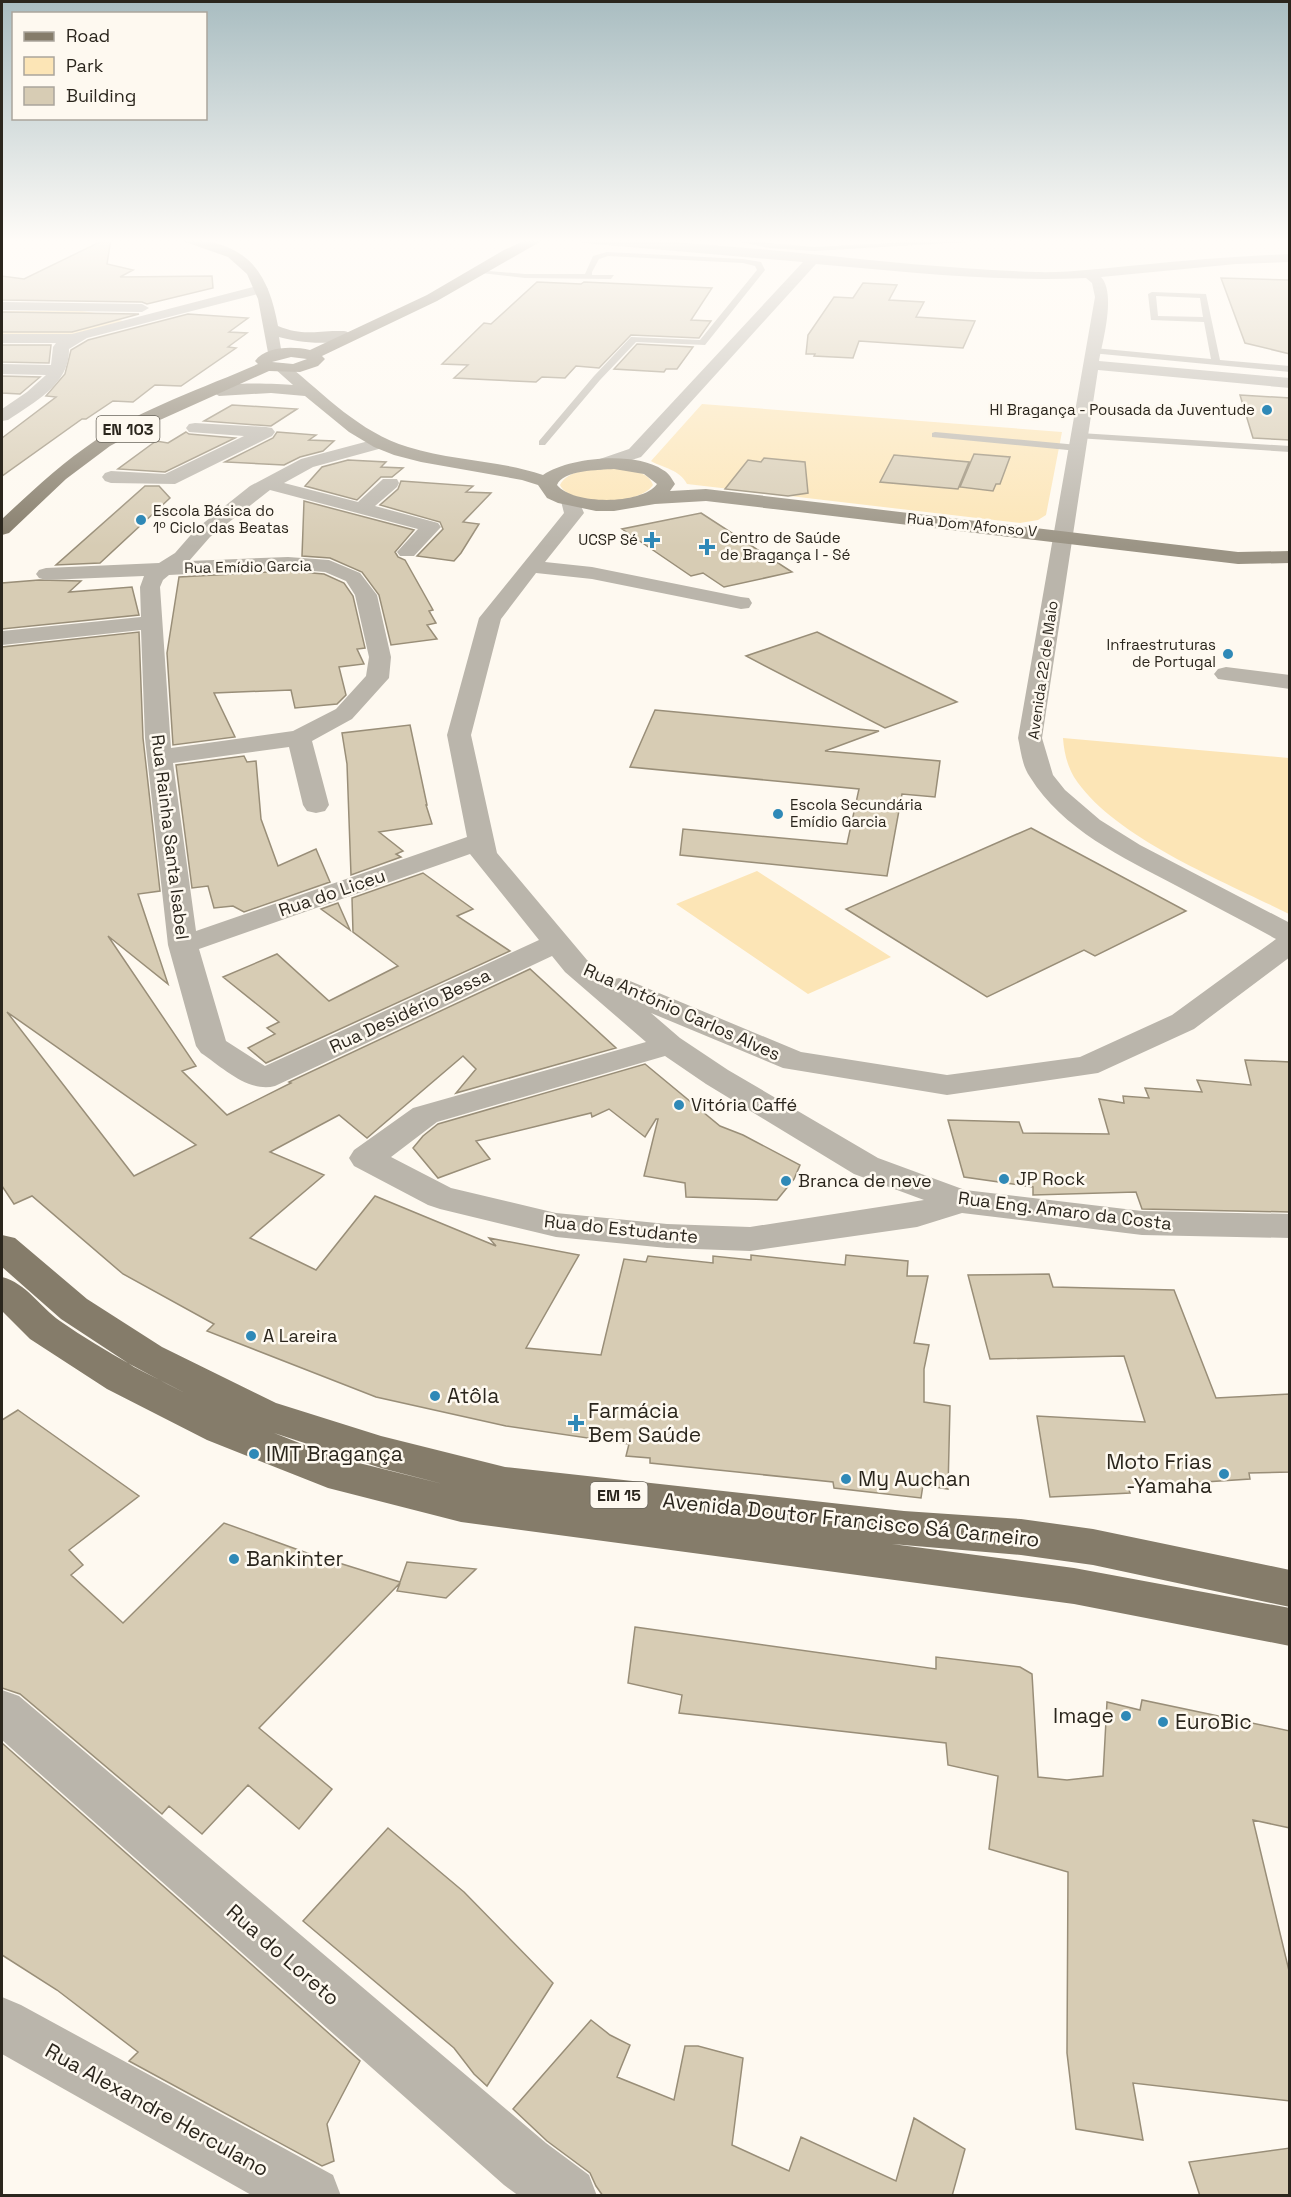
<svg xmlns="http://www.w3.org/2000/svg" width="1291" height="2197" font-family="'Space Grotesk',sans-serif">
<style>
.green{fill:#fce5b6}
.building{fill:#d7ccb4;stroke:#998e78;stroke-width:1.5;fill-rule:evenodd}
.lines{fill:none;stroke-linecap:round;stroke-linejoin:round}
.lane{fill:#bab5ab;fill-rule:evenodd}
.street{fill:#bab5ab;fill-rule:evenodd}
.secondary{fill:#9b9485;fill-rule:evenodd}
.primary{fill:#857c6a;fill-rule:evenodd}
.poi-dot{fill:#2f89b7;stroke:#fef9f0;stroke-width:2}
.labels{text-anchor:middle;stroke-width:5;stroke-linejoin:round;paint-order:stroke}
.far-poi-label{font-size:15px;fill:#2b261d;stroke:#fef9f0;text-anchor:end}
.far-street-label{font-size:15px;fill:#2b261d;stroke:#fef9f0}
.shield{fill:#fef9f0;stroke:#6a655c;stroke-width:1.5}
.shield-label{font-size:16px;font-weight:bold;fill:#2b261d}
.street-label{font-size:18px;fill:#2b261d;stroke:#fef9f0}
.poi-label{font-size:18px;fill:#2b261d;stroke:#fef9f0;text-anchor:start}
.near-poi-label{font-size:21px;fill:#2b261d;stroke:#fef9f0;text-anchor:start}
.near-street-label{font-size:21px;fill:#2b261d;stroke:#fef9f0}
</style>
<rect width="100%" height="100%" fill="#fef9f0"/>
<path class="green" d="M2,311H82L96,313L126,322L77,334L2,335V332L28,321L2,317Z
M702,404L1062,432L1046,515L1038,520L1020,523L687,484C679,469 665,469 651,461Z
M608,468C623,469 648,469 653,485C641,505 570,507 560,485C568,469 593,470 608,468Z
M1063,738L1289,758V914C1226,882 1113,838 1074,777C1067,765 1064,752 1063,738Z
M757,871L891,957L808,994L676,904Z"/>
<path class="building" d="M106,239H111L107,264L133,270L120,277L212,276L213,288L147,304L142,302L2,300V276L24,279Z
M1221,278L1290,280V354L1245,343Z
M537,282L581,284L584,282L712,288L691,320L711,321L699,338L631,335L599,368L576,366L565,378L542,377L536,382L454,378L468,365L442,364L484,323L491,324Z
M863,283L897,285L889,300L924,302L916,317L975,321L963,348L859,341L853,358L814,356L815,354H806L808,335L834,297L853,298Z
M2,312L139,314L72,332H2Z
M188,314L248,318L229,332L247,333L228,347L236,348L181,386L155,385L133,402L113,401L86,419H82L2,476V438L56,397L46,396L65,374L71,350L88,340Z
M637,344L693,347L677,369H666L664,372L614,369Z
M2,345H51L49,363L2,362Z
M2,376L40,377L20,394L2,393Z
M1240,395L1290,398V440L1253,438Z
M232,405L297,409L271,426L204,421Z
M186,432L189,434L235,438L165,472L118,469L156,441L168,443Z
M277,432L316,435L309,440L334,441L323,451L300,457L284,465L225,462L273,438Z
M974,454L1010,457L1000,484H996L993,491L960,487Z
M894,455L969,462L958,489L880,482Z
M764,458L805,462L808,493L788,496L725,489L748,460L761,462Z
M348,460L386,462L381,467L403,468L392,477H381L357,500L305,486L322,467Z
M401,481L473,486L466,492L491,493L463,522L479,524L461,553L454,561L417,556L443,529L440,522L380,505L398,489Z
M145,486H159L170,498L100,563L56,565Z
M304,501L414,530L395,552L398,557L405,560L433,610L429,611L436,623L427,625L437,639L391,645L379,595L362,572L330,558L302,556Z
M701,513L792,572L724,587L703,573L691,576L622,529Z
M288,571L324,574L344,583L353,596L365,648L357,649L364,664L339,667L346,695L337,704L295,708L291,690L214,693L235,737L173,745L167,653L179,577Z
M39,580L81,581L69,592L132,587L139,615L2,629V583Z
M139,632L143,738L160,891L138,894L168,984L108,936L196,1066L182,1071L227,1115L291,1083L289,1082L530,969L616,1048L456,1093L476,1069L463,1056L367,1138L339,1115L270,1152L324,1175L250,1238L316,1270L375,1196L496,1246L489,1238L579,1255L526,1348L601,1355L624,1259L646,1262L648,1256L713,1263V1256L751,1260V1255L845,1265L846,1255L908,1261L907,1276H928L914,1343L929,1345L924,1369V1402L950,1406L948,1489L923,1485L921,1498L834,1488L833,1482L650,1463V1458L626,1456L629,1444L506,1426L376,1397L207,1331L214,1324L123,1274L32,1196L14,1204L2,1186V647ZM7,1012L196,1145L134,1176Z
M817,632L957,702L885,728L746,656Z
M655,710L879,731L825,751L940,761L935,797L902,794L887,876L680,855L683,829L847,844L859,789L630,767Z
M410,725L427,805H426L432,824L379,832L403,851L396,854L401,857L351,875L347,764L342,733Z
M244,756L247,762L256,761L261,819L278,866L316,849L330,882L244,912L233,906L214,908L208,886L192,888L176,765Z
M1031,828L1186,911L1095,956L1084,950L987,997L846,909Z
M423,873L473,909L457,916L510,951L266,1063L248,1048L275,1034L267,1028L279,1022L223,977L277,954L329,1001L398,966L353,932L352,898Z
M338,903L350,930L321,909Z
M1245,1060L1290,1062V1212L1142,1209L1136,1192L1033,1195V1187L964,1177L948,1120L1019,1122L1023,1133L1109,1134L1099,1099L1124,1103L1123,1096L1149,1098L1145,1088L1202,1092L1197,1080L1251,1085Z
M645,1064L720,1126L743,1135L800,1165L794,1179L777,1200L686,1197L685,1183L644,1176L658,1119H656L645,1137L609,1109L592,1117L591,1113L476,1141L490,1159L438,1178L413,1148L423,1136L438,1124Z
M1049,1274L1053,1287L1174,1290L1216,1398L1290,1394V1472L1249,1473L1250,1479L1128,1487L1130,1493L1050,1497L1037,1416L1145,1422L1124,1356L990,1359L968,1275Z
M18,1410L139,1496L69,1550L83,1565L71,1575L123,1623L224,1523L307,1553L400,1582L407,1562L476,1569L446,1598L397,1591L400,1583L259,1728L332,1789L299,1829L248,1785L202,1834L169,1806L162,1814L20,1694L2,1688V1420Z
M635,1627L936,1669V1657L1020,1667L1032,1674L1038,1777L1067,1780L1103,1776L1107,1702L1140,1710L1142,1700L1290,1731V1828L1253,1820L1290,1975V2101L1133,2083L1143,2140L1076,2129L1067,2053L1068,1872L989,1849L998,1776L948,1765L946,1743L679,1713L682,1695L628,1683Z
M2,1743L360,2061L327,2124L334,2161L322,2166L129,2061L138,2052L57,1990L2,1955Z
M388,1828L464,1892L553,1983L487,2086L474,2074L454,2048L303,1921Z
M591,2020L610,2035L630,2045L617,2077L674,2100L685,2046H698L743,2058L732,2145L789,2171L801,2137L896,2181L914,2118L965,2149L952,2196H603L596,2186L590,2173L547,2141L513,2109Z
M1290,2148V2196H1200L1189,2162Z"/>
<g class="lines">
<path class="lane" d="M726,239L814,247L964,239H1019L814,251L769,248Z
M607,252L743,259L761,262L765,270L705,345L636,342L600,380L545,445H539V441L594,376L631,337L700,340L757,270L755,266L743,263L608,256L599,259L592,272V275H614L611,279L525,278L472,272L476,270L525,274H585L593,256Z
M1152,292L1206,294L1220,360L1290,366V372L1091,353L1090,351L1094,348L1211,359L1204,322L1151,320L1148,294ZM1156,296L1200,298L1203,317L1158,316Z
M935,432L1078,445L1083,448L1078,451L932,437V433Z
M1080,433L1290,446V452L1077,438L1075,436Z"/>
<path class="street" d="M577,239C730,239 882,267 1035,272C1070,273 1105,268 1140,265C1190,260 1239,256 1290,254V262L1236,264L1101,277C1116,293 1103,340 1099,361L1290,378V388L1098,370L1042,738L1053,775L1065,790L1100,820L1140,845L1290,923V957L1194,1029L1098,1073L947,1095L783,1068L651,1013L680,1038L728,1070L878,1158L965,1190L1142,1211L1290,1214V1238L1142,1235L962,1213L917,1227L750,1251L667,1248L556,1237L440,1209L428,1205L354,1166L349,1158L354,1150L413,1108L646,1042L565,972L552,956L275,1086C248,1093 222,1067 201,1053L196,1046L168,945L145,738L141,630L2,645V631L141,617L140,587L144,576L46,580L39,578L36,574L39,570L46,568L159,563L175,553L196,529L250,486L301,459L380,438L386,439L389,443L386,447L313,467L284,483L358,502L383,479H397L399,483L397,487L375,506L438,523L441,527L414,556H400L397,552L418,529L270,490L210,537L189,561L288,557L329,560L360,573L377,595L391,657L389,678L352,719L312,741L329,805L325,811L316,813L307,811L303,805L289,747L173,763L196,931L467,837L447,735L479,618L564,513L561,501L563,497H577L584,513L545,562L592,567L741,597L749,598L752,603L749,608L741,609L592,579L536,573L501,619L471,735L497,853L587,960L611,980L619,978L630,981L801,1052L947,1075L1080,1057L1172,1015L1276,939C1243,921 1209,903 1175,885C1122,857 1063,830 1030,777C1022,766 1021,751 1018,738L1095,297L1092,283L1086,278C996,282 906,272 816,264L641,457L600,470L594,469L591,465L594,461L629,449L803,262L583,243ZM288,569L325,572L346,581L355,595L369,657L366,676L336,709L293,731L171,748L160,587L163,580L169,575ZM470,854L539,940L265,1066L226,1041L199,949ZM665,1056L706,1084L854,1174L924,1200L750,1227L667,1224L556,1213L451,1188L391,1157L437,1122Z
M261,285L266,286L268,289L266,292L87,338L69,349C70,384 34,402 8,420L2,421V409L27,392L46,375L2,374V364L51,365L53,347L56,343H2V334H72Z
M2,302L142,304L149,308L142,312L2,310Z
M195,423L266,427L272,428L275,432L272,436L175,484L111,483L105,481L102,477L105,473L111,471L165,474L244,436L189,432L186,428L189,424Z
M1226,667L1290,675V689L1218,679L1214,674L1218,669Z
M2,1690L19,1696L546,2143L589,2175L597,2196H519L504,2185L2,1740Z
M2,1997L21,2005L333,2175L341,2196H253L2,2054Z"/>
<path class="secondary" d="M177,239C241,239 267,264 278,326C305,337 316,330 342,331C348,331 347,332 351,335C338,348 296,342 279,337L282,355L274,360L269,358L258,299L247,274L228,257Z
M282,363L288,365C325,395 359,432 408,447C452,461 499,460 543,475C570,457 635,451 663,470C669,473 672,479 675,484L670,491L706,489L1238,552L1290,551V563L1238,564L706,501L655,504L614,511H596L558,503L547,498L538,485L522,480L421,462L394,455L374,447L349,432L305,396L271,393L219,396L211,391C220,380 277,384 293,385L274,368ZM614,469L644,474L657,484C642,505 573,505 557,485C563,470 599,470 614,469Z"/>
<path class="primary" d="M528,239H545L437,301L322,356L325,359L318,366L300,372L269,371L151,424L110,446L66,479L9,533L2,535V519C32,491 62,463 96,440C140,409 208,386 258,364L255,361C266,346 293,346 310,350L427,295L504,250ZM291,357L307,359L293,364L272,362Z
M2,1235L15,1238L87,1299L162,1347L276,1403L381,1436L505,1467L904,1511L1021,1519L1093,1529L1290,1570V1607L1093,1565L1021,1555L892,1544L1074,1568L1290,1608V1646L1074,1604L461,1522L328,1488L207,1440L107,1389L30,1339L2,1311V1277C26,1283 40,1307 60,1321C106,1353 155,1378 205,1403L134,1367L61,1319L2,1267ZM274,1433L381,1468L443,1484L335,1457Z"/>
</g>
<linearGradient id="sky" x2="0" y2="1"><stop stop-color="#a9bdc1"/><stop offset="0.44" stop-color="#fffcf8"/><stop offset="1" stop-color="#fffcf8" stop-opacity="0"/></linearGradient>
<rect width="1291" height="547" fill="url(#sky)"/>
<g class="poi-dot">
<circle cx="1267" cy="410" r="6"/>
<circle cx="141" cy="520" r="6"/>
<path d="M649 531h6v6h6v6h-6v6h-6v-6h-6v-6h6z"/>
<path d="M704 538h6v6h6v6h-6v6h-6v-6h-6v-6h6z"/>
<circle cx="1228" cy="654" r="6"/>
<circle cx="778" cy="814" r="6"/>
<circle cx="679" cy="1105" r="6"/>
<circle cx="1004" cy="1179" r="6"/>
<circle cx="786" cy="1181" r="6"/>
<circle cx="251" cy="1336" r="6"/>
<circle cx="435" cy="1396" r="6"/>
<path d="M573 1414h6v6h6v6h-6v6h-6v-6h-6v-6h6z"/>
<circle cx="254" cy="1454" r="6"/>
<circle cx="1224" cy="1474" r="6"/>
<circle cx="846" cy="1479" r="6"/>
<circle cx="234" cy="1559" r="6"/>
<circle cx="1126" cy="1716" r="6"/>
<circle cx="1163" cy="1722" r="6"/>
</g>
<g class="labels">
<g class="far-poi-label">
<text x="1255" y="415">HI Bragança - Pousada da Juventude</text>
<text x="153" y="516" text-anchor="start">Escola Básica do<tspan x="153" dy="17">1º Ciclo das Beatas</tspan></text>
<text x="720" y="543" text-anchor="start">Centro de Saúde<tspan x="720" dy="17">de Bragança I - Sé</tspan></text>
<text x="638" y="545">UCSP Sé</text>
<text x="1216" y="650">Infraestruturas<tspan x="1216" dy="17">de Portugal</tspan></text>
<text x="790" y="810" text-anchor="start">Escola Secundária<tspan x="790" dy="17">Emídio Garcia</tspan></text>
</g>
<g class="far-street-label">
<text transform="translate(972 525) rotate(6)" y="5">Rua Dom Afonso V</text>
<text transform="translate(248 567) rotate(-1)" y="5">Rua Emídio Garcia</text>
<text transform="translate(1043 670) rotate(-82)" y="5">Avenida 22 de Maio</text>
</g>
<g class="shield">
<rect x="96.5" y="416" width="63" height="26" rx="4.5"/>
<rect x="590.5" y="1482" width="57" height="26" rx="4.5"/>
</g>
<g class="shield-label">
<text x="128" y="435">EN 103</text>
<text x="619" y="1501">EM 15</text>
</g>
<g class="street-label">
<text transform="translate(170 837) rotate(83)" y="6">Rua Rainha Santa Isabel</text>
<text transform="translate(332 893) rotate(-19)" y="6">Rua do Liceu</text>
<text transform="translate(410 1011) rotate(-25)" y="6">Rua Desidério Bessa</text>
<text transform="translate(682 1012) rotate(24)" y="6">Rua António Carlos Alves</text>
<text transform="translate(1065 1211) rotate(7)" y="6">Rua Eng. Amaro da Costa</text>
<text transform="translate(621 1229) rotate(6)" y="6">Rua do Estudante</text>
</g>
<g class="poi-label">
<text x="691" y="1111">Vitória Caffé</text>
<text x="1016" y="1185">JP Rock</text>
<text x="798" y="1187">Branca de neve</text>
<text x="263" y="1342">A Lareira</text>
</g>
<g class="near-poi-label">
<text x="447" y="1403">Atôla</text>
<text x="588" y="1418">Farmácia<tspan x="588" dy="24">Bem Saúde</tspan></text>
<text x="266" y="1461">IMT Bragança</text>
<text x="1212" y="1469" text-anchor="end">Moto Frias<tspan x="1212" dy="24">-Yamaha</tspan></text>
<text x="858" y="1486">My Auchan</text>
<text x="246" y="1566">Bankinter</text>
<text x="1114" y="1723" text-anchor="end">Image</text>
<text x="1175" y="1729">EuroBic</text>
</g>
<g class="near-street-label">
<text transform="translate(851 1520) rotate(6)" y="7">Avenida Doutor Francisco Sá Carneiro</text>
<text transform="translate(283 1955) rotate(41)" y="7">Rua do Loreto</text>
<text transform="translate(157 2110) rotate(29)" y="7">Rua Alexandre Herculano</text>
</g>
</g>
<rect width="1291" height="2197" fill="none" stroke="#2b261d" stroke-width="6"/>
<rect x="12" y="12" width="195" height="108" fill="#fef9f0" stroke="#aaa59c" stroke-width="1.5"/>
<rect x="24" y="32" width="30" height="9" fill="#857c6a" stroke="#aaa59c" stroke-width="1.5"/>
<text x="66" y="42" font-size="18" fill="#2b261d">Road</text>
<rect x="24" y="57" width="30" height="18" fill="#fce5b6" stroke="#aaa59c" stroke-width="1.5"/>
<text x="66" y="72" font-size="18" fill="#2b261d">Park</text>
<rect x="24" y="87" width="30" height="18" fill="#d7ccb4" stroke="#aaa59c" stroke-width="1.5"/>
<text x="66" y="102" font-size="18" fill="#2b261d">Building</text>
</svg>
